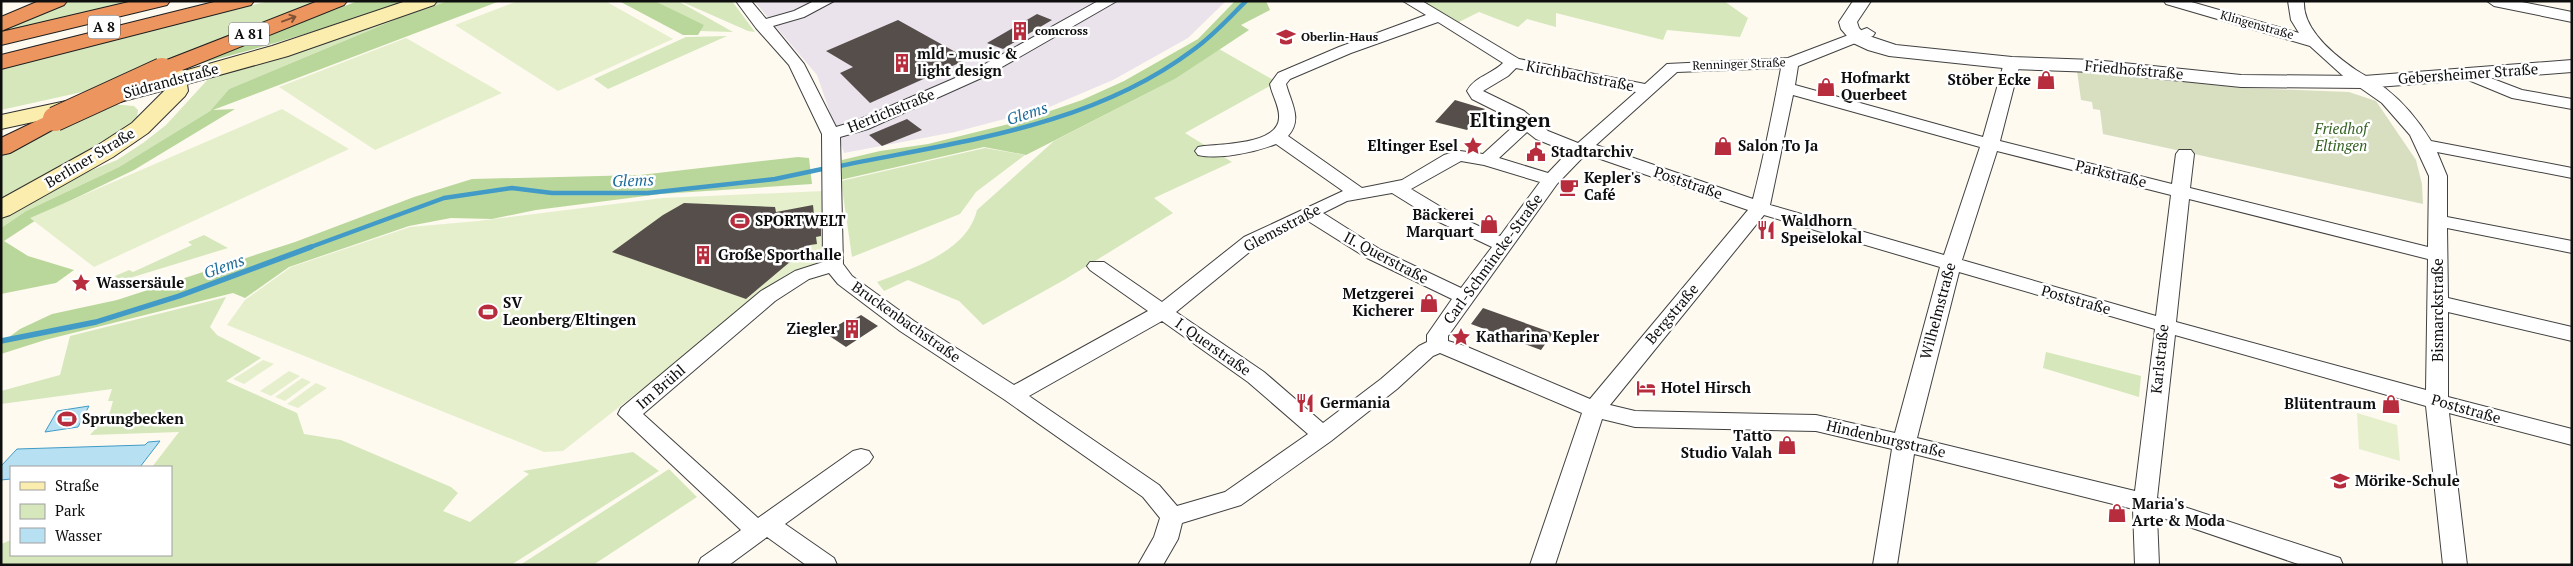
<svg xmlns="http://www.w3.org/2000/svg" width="2573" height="566" font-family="'PT Serif',serif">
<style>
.industrial{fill:#eae3ec}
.green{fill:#d5e7bb}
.forest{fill:#bad79b}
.cemetery{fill:#d8dfc1}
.pitch{fill:#e5efcc}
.water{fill:#b7e1f3;stroke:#419bc6}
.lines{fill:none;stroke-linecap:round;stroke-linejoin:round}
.stream-far1{stroke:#419bc6;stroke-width:4.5}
.stream{stroke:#419bc6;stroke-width:5.5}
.building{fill:#564e4b}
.minor-casing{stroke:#414141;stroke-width:2}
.tertiary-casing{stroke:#414141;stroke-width:2}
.secondary-casing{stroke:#303030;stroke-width:2}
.motorway-casing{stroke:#1f1f1f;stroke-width:2}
.minor{fill:#fff;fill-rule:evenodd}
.tertiary{fill:#fff;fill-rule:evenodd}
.secondary{fill:#fbedae;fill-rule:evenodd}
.motorway{fill:#ed955f;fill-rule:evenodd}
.motorway-bridge-casing{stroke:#1f1f1f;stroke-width:26;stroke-linecap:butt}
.motorway-bridge{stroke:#ed955f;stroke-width:24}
.oneway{stroke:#7e5236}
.labels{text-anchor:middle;stroke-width:5;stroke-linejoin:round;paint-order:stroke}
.far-street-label{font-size:12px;fill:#0e0e0e;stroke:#fff}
.far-poi-label{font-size:12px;font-weight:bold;fill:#0e0e0e;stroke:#fff;text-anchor:start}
.shield{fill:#fff;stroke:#565656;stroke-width:1}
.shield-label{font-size:14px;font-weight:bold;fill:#0e0e0e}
.poi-label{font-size:15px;font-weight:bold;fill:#0e0e0e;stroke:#fff;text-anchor:start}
.street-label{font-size:15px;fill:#0e0e0e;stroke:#fff}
.park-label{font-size:15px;font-style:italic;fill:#346221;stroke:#fff}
.water-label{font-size:16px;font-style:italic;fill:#1d6c9a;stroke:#fff}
.district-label{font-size:20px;font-weight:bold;fill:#0e0e0e;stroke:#fff}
</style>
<rect width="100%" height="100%" fill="#fefaf0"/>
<path class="industrial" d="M754,1H1226L1188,38L1113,80L1047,108L955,132L844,153L817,75Z"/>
<path class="green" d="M67,1H144L1,35V30Z
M269,1H321L109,86L1,110V69Z
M437,1H448L399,18L229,89L210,111L119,167L26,211L1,228V217L65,181L117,160L143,143L166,125L211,76Z
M655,1H678L733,32L700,31L703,25Z
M680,1H732L755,32L748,31Z
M1418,1H1724L1748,18L1740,37L1667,30L1663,40L1556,13V27L1527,19L1518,27L1479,12L1459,22Z
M727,36L608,89L594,79L686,37Z
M1219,49L1277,82L1185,133L1232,162L1154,198L1173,213L1064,280L983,325L959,301L908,280L884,291L877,282C913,268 967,252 977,210L1054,141L1175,79Z
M98,103L134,106L138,110L137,118L127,129L1,206V151Z
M985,148L1025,155L976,192L960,214L852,257L841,181Z
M204,235L228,248L120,281L115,276L129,270L133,272L192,245L188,242Z
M226,297L210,327L217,335L261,358L226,381L297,413L304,434L341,440L451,487L458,493L443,511L470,522L529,474L523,471L633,452L659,471L511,565H1V544L11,540V555H171V467H152L179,432L90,435L110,412L113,401H108L112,389L1,404V391L60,375L70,336Z
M2046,352L2141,376L2139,397L2043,368Z
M669,469L697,497L593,565H520Z"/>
<path class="forest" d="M358,1H414L265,46L162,74Z
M448,1H500L213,110L235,109L134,170L53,209L4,241L28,256L74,270L56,283L1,294V228L26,211L119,167L210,111L229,89L399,18Z
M619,1H655L704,25L698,35H683Z
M1235,1H1266L1270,10L1241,25L1249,30L1175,79L1026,155L984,147L840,180L842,160L880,151L928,144L1021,121L1082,100L1124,81L1198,39Z
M798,157L809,158L812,184L661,194L536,210L492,219L451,218L409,226L289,267L245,298L233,293L45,340L1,354V343L20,329L52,314L117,300L295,242L414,197L472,179L640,175Z"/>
<path class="cemetery" d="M2077,71L2244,88L2349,92L2376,101L2416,160L2422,184L2423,204L2103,134L2100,110L2093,109L2092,102L2081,100Z"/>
<path class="pitch" d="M518,1H605L673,39L558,91L455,25Z
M406,38L502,93L375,150L279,87Z
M282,109L349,149L94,267L30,218Z
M824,191L827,259L786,276L563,451L544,452L227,325L245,300L291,267L410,227L478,221L663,198Z
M263,360L274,364L244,384L233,379Z
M289,371L300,376L271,396L260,391Z
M302,378L311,382L285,401L275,397Z
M316,383L327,388L298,408L287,404Z
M2357,413L2397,425L2400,461L2359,449Z"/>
<path class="water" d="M89,406L78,427L45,432L57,411Z
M160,441L140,467H11V479L1,480V466L17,449L145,445L148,442Z"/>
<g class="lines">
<path class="stream-far1" d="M835,167C959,141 1089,128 1193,50C1213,36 1229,18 1246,1
M308,248L444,198L512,188L552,193H648L775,179L827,168"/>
<path class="stream" d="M1,341L96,322L179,296L311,247"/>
</g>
<path class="building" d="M1037,14L1052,20L1003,49L987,43Z
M898,20L968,59L870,103L840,73L853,67L826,51Z
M1455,100L1485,109L1467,130L1435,122Z
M907,119L922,130L882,146L869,135Z
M684,203L775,207L776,212L813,205L815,225L821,224V236L816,237L817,244L810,245L746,299L612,252L663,215Z
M1483,308L1553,333L1541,350L1471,324Z
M861,315L878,326L846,347L825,333L845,321L848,323Z"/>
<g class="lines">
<g class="minor-casing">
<path id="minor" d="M736,1H751L766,19L794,11L814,1H834L804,17L773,26L804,64L836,127L856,121L976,69L1098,1H1117L988,75L868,129L840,137L843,264L852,276L914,321L1014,385L1148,311L1090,270L1087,266L1090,262H1104L1162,302L1244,237L1343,191L1276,144C1255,152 1220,160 1198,155L1195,151L1198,147L1204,146C1223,144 1278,144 1279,118C1280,107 1272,95 1270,84L1278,73L1339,47L1426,15L1403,1H1422L1519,59L1645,84L1667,64L1788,58L1867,28L1875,33L1873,36L1798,66L1795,85L1983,137L2004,63L2012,58L2020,63L2000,141L2172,184L2176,154L2179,150H2191L2194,154L2190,188L2428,247L2429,176L2410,135L2382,103L2342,75L2310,46L2166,4L2164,1H2188L2299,33L2291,20L2288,1H2304C2302,29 2334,55 2356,70C2365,76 2376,81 2385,88C2404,103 2419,121 2431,141L2572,168V178L2437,152L2447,176V217L2572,241V253L2447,228L2448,298L2572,327V341L2448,312V397L2572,429V445L2449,413L2467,565H2443L2426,406L2175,335L2157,498L2340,558L2343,565H2301L2157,516L2159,565H2135L2133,509L1914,454L1897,565H1873L1892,449L1816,431L1635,427L1602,419L1555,565H1530L1582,413L1440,353L1433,356L1397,389L1331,441L1241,505L1182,523L1178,539L1163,565H1138L1154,537L1160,518L1143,497L1005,400L900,331L838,284L829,273L809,279L775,301L643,414L758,518L853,451L861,449L869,451L873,457L869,463L785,524L834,558L837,565H806L767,537L729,565H698L701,558L741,530L618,414L621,408L761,291L795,271L823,262L822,134L789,65L756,28ZM1438,22L1503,63C1492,74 1474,77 1467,91L1472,99L1512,119L1516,124L1483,154L1460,151L1454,152L1444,155L1402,180L1362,188L1288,136C1303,119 1291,103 1286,84L1290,79L1351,53ZM1516,68L1636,92L1578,143L1548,131L1524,111L1483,91L1508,76ZM1781,68C1773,111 1764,156 1753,199L1596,145L1677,72ZM1793,95L1980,147L1944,255L1770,205ZM1527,132L1536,139L1568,152L1548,173L1499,158ZM1997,151L2171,195L2156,316L1962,260ZM1586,154L1748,210L1590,399L1465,346L1448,341V336L1557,184ZM1461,161L1484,165L1540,182L1500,236L1451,213L1411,189ZM1392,193L1437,221L1492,247L1461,288L1381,250L1323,213L1347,201ZM2189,199L2428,259L2426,390L2176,322ZM1764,215L1940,267L1895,433L1816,415L1635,411L1610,405ZM1308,221L1367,258L1452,299L1427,335V342L1419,346L1381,379L1323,423L1264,372L1176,312L1258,245ZM1959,272L2155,329L2135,491L1917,438ZM1162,321L1248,382L1308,434L1225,492L1177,506L1159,485L1029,396Z
M2487,1H2517L2572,12V22L2494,6Z
M2467,69L2522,90L2572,99V109L2512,98L2461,77L2459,74Z"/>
</g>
<g class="tertiary-casing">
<path id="tertiary" d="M1853,1H1871L1857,22L1859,28L1866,35L1896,45L2012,57L2094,60L2241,75L2364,76L2572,60V72L2364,88L2241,87L2094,72L2012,69L1889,56L1868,50L1853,43L1841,29L1839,22Z"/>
</g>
<g class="secondary-casing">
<path id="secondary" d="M406,1H437L434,5L288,56L187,84L188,91L185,96L148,133L113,157L10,215L1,218V199L95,147L132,123L165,90L120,102L112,100L108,95L112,90L163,76L166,68L174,66L184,71L272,46Z
M80,98L88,100L92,105L88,110L1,129V115Z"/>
</g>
<g class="motorway-casing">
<path id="motorway" d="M39,1H67L64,5L1,31V17Z
M133,1H170L167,5L1,45V32Z
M218,1H254L251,5L1,69V55Z
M318,1H347L344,5L170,75L162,77L154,75L151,70L154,65Z
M55,112L63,114L67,119L63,124L10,153L1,155V138Z"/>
</g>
<use href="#minor" class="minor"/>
<use href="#tertiary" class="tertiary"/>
<use href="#secondary" class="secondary"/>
<use href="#motorway" class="motorway"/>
<g class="motorway-bridge-casing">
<path id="motorway-bridge" d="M55,119L162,70"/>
</g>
<use href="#motorway-bridge" class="motorway-bridge"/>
</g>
<defs><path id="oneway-shaft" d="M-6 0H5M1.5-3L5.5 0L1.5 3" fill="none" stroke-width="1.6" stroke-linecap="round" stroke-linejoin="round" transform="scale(1.25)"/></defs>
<use class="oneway" href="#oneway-shaft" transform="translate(289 19) rotate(-20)"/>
<defs>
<g id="building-bare" transform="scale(1.5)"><path d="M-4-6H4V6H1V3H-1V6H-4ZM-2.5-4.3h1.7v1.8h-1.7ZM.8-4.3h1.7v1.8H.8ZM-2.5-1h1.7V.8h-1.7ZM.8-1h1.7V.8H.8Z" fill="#b72d3d" stroke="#fff" stroke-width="2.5" paint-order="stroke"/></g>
<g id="school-bare" transform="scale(1.5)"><path d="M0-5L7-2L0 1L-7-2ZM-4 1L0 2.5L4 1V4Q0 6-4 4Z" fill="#b72d3d" stroke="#fff" stroke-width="2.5" paint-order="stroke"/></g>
<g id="shop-bare" transform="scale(1.5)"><path d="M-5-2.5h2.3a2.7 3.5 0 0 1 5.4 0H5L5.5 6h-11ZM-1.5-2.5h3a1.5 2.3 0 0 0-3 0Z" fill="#b72d3d" stroke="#fff" stroke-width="2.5" paint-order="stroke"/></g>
<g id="sight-bare" transform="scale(1.5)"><path d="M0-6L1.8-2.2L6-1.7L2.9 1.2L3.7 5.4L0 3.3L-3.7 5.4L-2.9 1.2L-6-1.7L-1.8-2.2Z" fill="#b72d3d" stroke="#fff" stroke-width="2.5" paint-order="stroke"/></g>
<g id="civic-bare" transform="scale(1.5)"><path d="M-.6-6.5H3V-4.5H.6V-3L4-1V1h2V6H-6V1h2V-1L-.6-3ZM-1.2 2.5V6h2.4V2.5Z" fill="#b72d3d" stroke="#fff" stroke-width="2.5" paint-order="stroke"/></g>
<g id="cafe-bare" transform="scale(1.5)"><path d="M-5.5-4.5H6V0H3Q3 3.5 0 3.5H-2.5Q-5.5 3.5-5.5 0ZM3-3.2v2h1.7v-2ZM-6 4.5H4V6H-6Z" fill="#b72d3d" stroke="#fff" stroke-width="2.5" paint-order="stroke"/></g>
<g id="stadium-bare" transform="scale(1.5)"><path d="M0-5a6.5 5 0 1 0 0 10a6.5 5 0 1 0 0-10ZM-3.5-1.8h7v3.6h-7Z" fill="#b72d3d" stroke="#fff" stroke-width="2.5" paint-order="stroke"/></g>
<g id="restaurant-bare" transform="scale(1.5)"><path d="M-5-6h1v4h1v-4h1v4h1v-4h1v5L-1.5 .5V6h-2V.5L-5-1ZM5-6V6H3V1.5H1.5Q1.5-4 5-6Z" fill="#b72d3d" stroke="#fff" stroke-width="2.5" paint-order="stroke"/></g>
<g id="hotel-bare" transform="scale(1.5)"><path d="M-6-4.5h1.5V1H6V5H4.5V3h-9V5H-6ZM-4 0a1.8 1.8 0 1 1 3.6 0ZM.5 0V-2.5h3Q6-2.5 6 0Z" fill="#b72d3d" stroke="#fff" stroke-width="2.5" paint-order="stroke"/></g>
</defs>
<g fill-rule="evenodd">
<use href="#building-bare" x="1020" y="31"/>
<use href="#school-bare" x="1286" y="37"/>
<use href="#building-bare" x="902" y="63"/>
<use href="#shop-bare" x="2046" y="80"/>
<use href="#shop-bare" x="1826" y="87"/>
<use href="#sight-bare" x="1473" y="146"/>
<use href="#shop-bare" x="1723" y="146"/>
<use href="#civic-bare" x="1536" y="152"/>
<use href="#cafe-bare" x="1569" y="187"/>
<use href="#stadium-bare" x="740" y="221"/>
<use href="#shop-bare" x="1489" y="224"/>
<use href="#restaurant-bare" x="1766" y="230"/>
<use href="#building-bare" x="703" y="255"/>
<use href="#sight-bare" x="81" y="283"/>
<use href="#shop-bare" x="1429" y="303"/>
<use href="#stadium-bare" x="488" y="312"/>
<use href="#building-bare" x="852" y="329"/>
<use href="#sight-bare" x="1461" y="337"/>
<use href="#hotel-bare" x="1646" y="388"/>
<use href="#restaurant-bare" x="1305" y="403"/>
<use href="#shop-bare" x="2391" y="404"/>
<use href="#stadium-bare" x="67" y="419"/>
<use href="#shop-bare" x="1787" y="445"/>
<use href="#school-bare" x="2340" y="481"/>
<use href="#shop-bare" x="2117" y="513"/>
</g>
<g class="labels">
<g class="far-street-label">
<text transform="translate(2257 25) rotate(16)" y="4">Klingenstraße</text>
<text transform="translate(1739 64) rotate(-2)" y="4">Renninger Straße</text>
</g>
<g class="far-poi-label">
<text x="1035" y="35">comcross</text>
<text x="1301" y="41">Oberlin-Haus</text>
</g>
<g class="shield">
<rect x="88" y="15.5" width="32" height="23" rx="4"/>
<rect x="229" y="22.5" width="40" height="23" rx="4"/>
</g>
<g class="shield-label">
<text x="104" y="32">A 8</text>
<text x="249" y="39">A 81</text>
</g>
<g class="poi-label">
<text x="917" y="59">mld - music &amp;<tspan x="917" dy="17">light design</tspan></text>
<text x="1841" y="83">Hofmarkt<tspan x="1841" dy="17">Querbeet</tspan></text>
<text x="2031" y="85" text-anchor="end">Stöber Ecke</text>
<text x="1458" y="151" text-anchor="end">Eltinger Esel</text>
<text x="1738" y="151">Salon To Ja</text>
<text x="1551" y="157">Stadtarchiv</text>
<text x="1584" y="183">Kepler's<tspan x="1584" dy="17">Café</tspan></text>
<text x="1474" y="220" text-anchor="end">Bäckerei<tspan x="1474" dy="17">Marquart</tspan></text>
<text x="755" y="226">SPORTWELT</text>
<text x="1781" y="226">Waldhorn<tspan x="1781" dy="17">Speiselokal</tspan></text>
<text x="718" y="260">Große Sporthalle</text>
<text x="96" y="288">Wassersäule</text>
<text x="1414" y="299" text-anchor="end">Metzgerei<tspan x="1414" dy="17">Kicherer</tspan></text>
<text x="503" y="308">SV<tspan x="503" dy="17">Leonberg/Eltingen</tspan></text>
<text x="837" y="334" text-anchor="end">Ziegler</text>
<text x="1476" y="342">Katharina Kepler</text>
<text x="1661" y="393">Hotel Hirsch</text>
<text x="1320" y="408">Germania</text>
<text x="2376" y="409" text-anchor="end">Blütentraum</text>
<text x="82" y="424">Sprungbecken</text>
<text x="1772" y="441" text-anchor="end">Tatto<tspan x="1772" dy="17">Studio Valah</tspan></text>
<text x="2355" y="486">Mörike-Schule</text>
<text x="2132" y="509">Maria's<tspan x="2132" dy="17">Arte &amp; Moda</tspan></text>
</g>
<g class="street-label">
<text transform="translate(2134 70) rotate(5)" y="5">Friedhofstraße</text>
<text transform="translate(2468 74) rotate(-4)" y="5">Gebersheimer Straße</text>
<text transform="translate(1580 76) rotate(11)" y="5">Kirchbachstraße</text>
<text transform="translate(171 81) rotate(-15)" y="5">Südrandstraße</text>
<text transform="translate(891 111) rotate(-22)" y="5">Hertichstraße</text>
<text transform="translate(90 158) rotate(-31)" y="5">Berliner Straße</text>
<text transform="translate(2111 174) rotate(14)" y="5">Parkstraße</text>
<text transform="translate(1688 183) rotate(19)" y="5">Poststraße</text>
<text transform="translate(1282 228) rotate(-28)" y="5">Glemsstraße</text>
<text transform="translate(1386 258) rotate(28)" y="5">II. Querstraße</text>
<text transform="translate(1493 259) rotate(-54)" y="5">Carl-Schmincke-Straße</text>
<text transform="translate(2076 300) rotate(16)" y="5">Poststraße</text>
<text transform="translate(2438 310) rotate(-90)" y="5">Bismarckstraße</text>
<text transform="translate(1938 311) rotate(-75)" y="5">Wilhelmstraße</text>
<text transform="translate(1672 314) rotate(-50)" y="5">Bergstraße</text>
<text transform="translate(906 322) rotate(35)" y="5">Bruckenbachstraße</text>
<text transform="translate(1213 347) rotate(35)" y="5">I. Querstraße</text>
<text transform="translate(2160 359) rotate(-84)" y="5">Karlstraße</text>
<text transform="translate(661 387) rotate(-41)" y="5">Im Brühl</text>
<text transform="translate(2466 409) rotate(16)" y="5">Poststraße</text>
<text transform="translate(1886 439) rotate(13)" y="5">Hindenburgstraße</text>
</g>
<g class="park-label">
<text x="2341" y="134">Friedhof<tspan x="2341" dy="17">Eltingen</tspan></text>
</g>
<g class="water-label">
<text transform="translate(1027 113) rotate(-18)" y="6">Glems</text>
<text transform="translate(633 180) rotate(-2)" y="6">Glems</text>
<text transform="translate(224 266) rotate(-20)" y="6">Glems</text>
</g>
<g class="district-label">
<text x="1510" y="127">Eltingen</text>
</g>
</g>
<rect width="2573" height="566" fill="none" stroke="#0e0e0e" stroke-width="5"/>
<rect x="10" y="466" width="162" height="90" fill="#ffffff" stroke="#9f9f9f"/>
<rect x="20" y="482" width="25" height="8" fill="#fbedae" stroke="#9f9f9f"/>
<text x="55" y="491" font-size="15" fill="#0e0e0e">Straße</text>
<rect x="20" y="504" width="25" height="15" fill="#d5e7bb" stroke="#9f9f9f"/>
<text x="55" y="516" font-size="15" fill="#0e0e0e">Park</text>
<rect x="20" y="528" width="25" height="15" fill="#b7e1f3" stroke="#9f9f9f"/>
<text x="55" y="541" font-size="15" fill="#0e0e0e">Wasser</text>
</svg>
